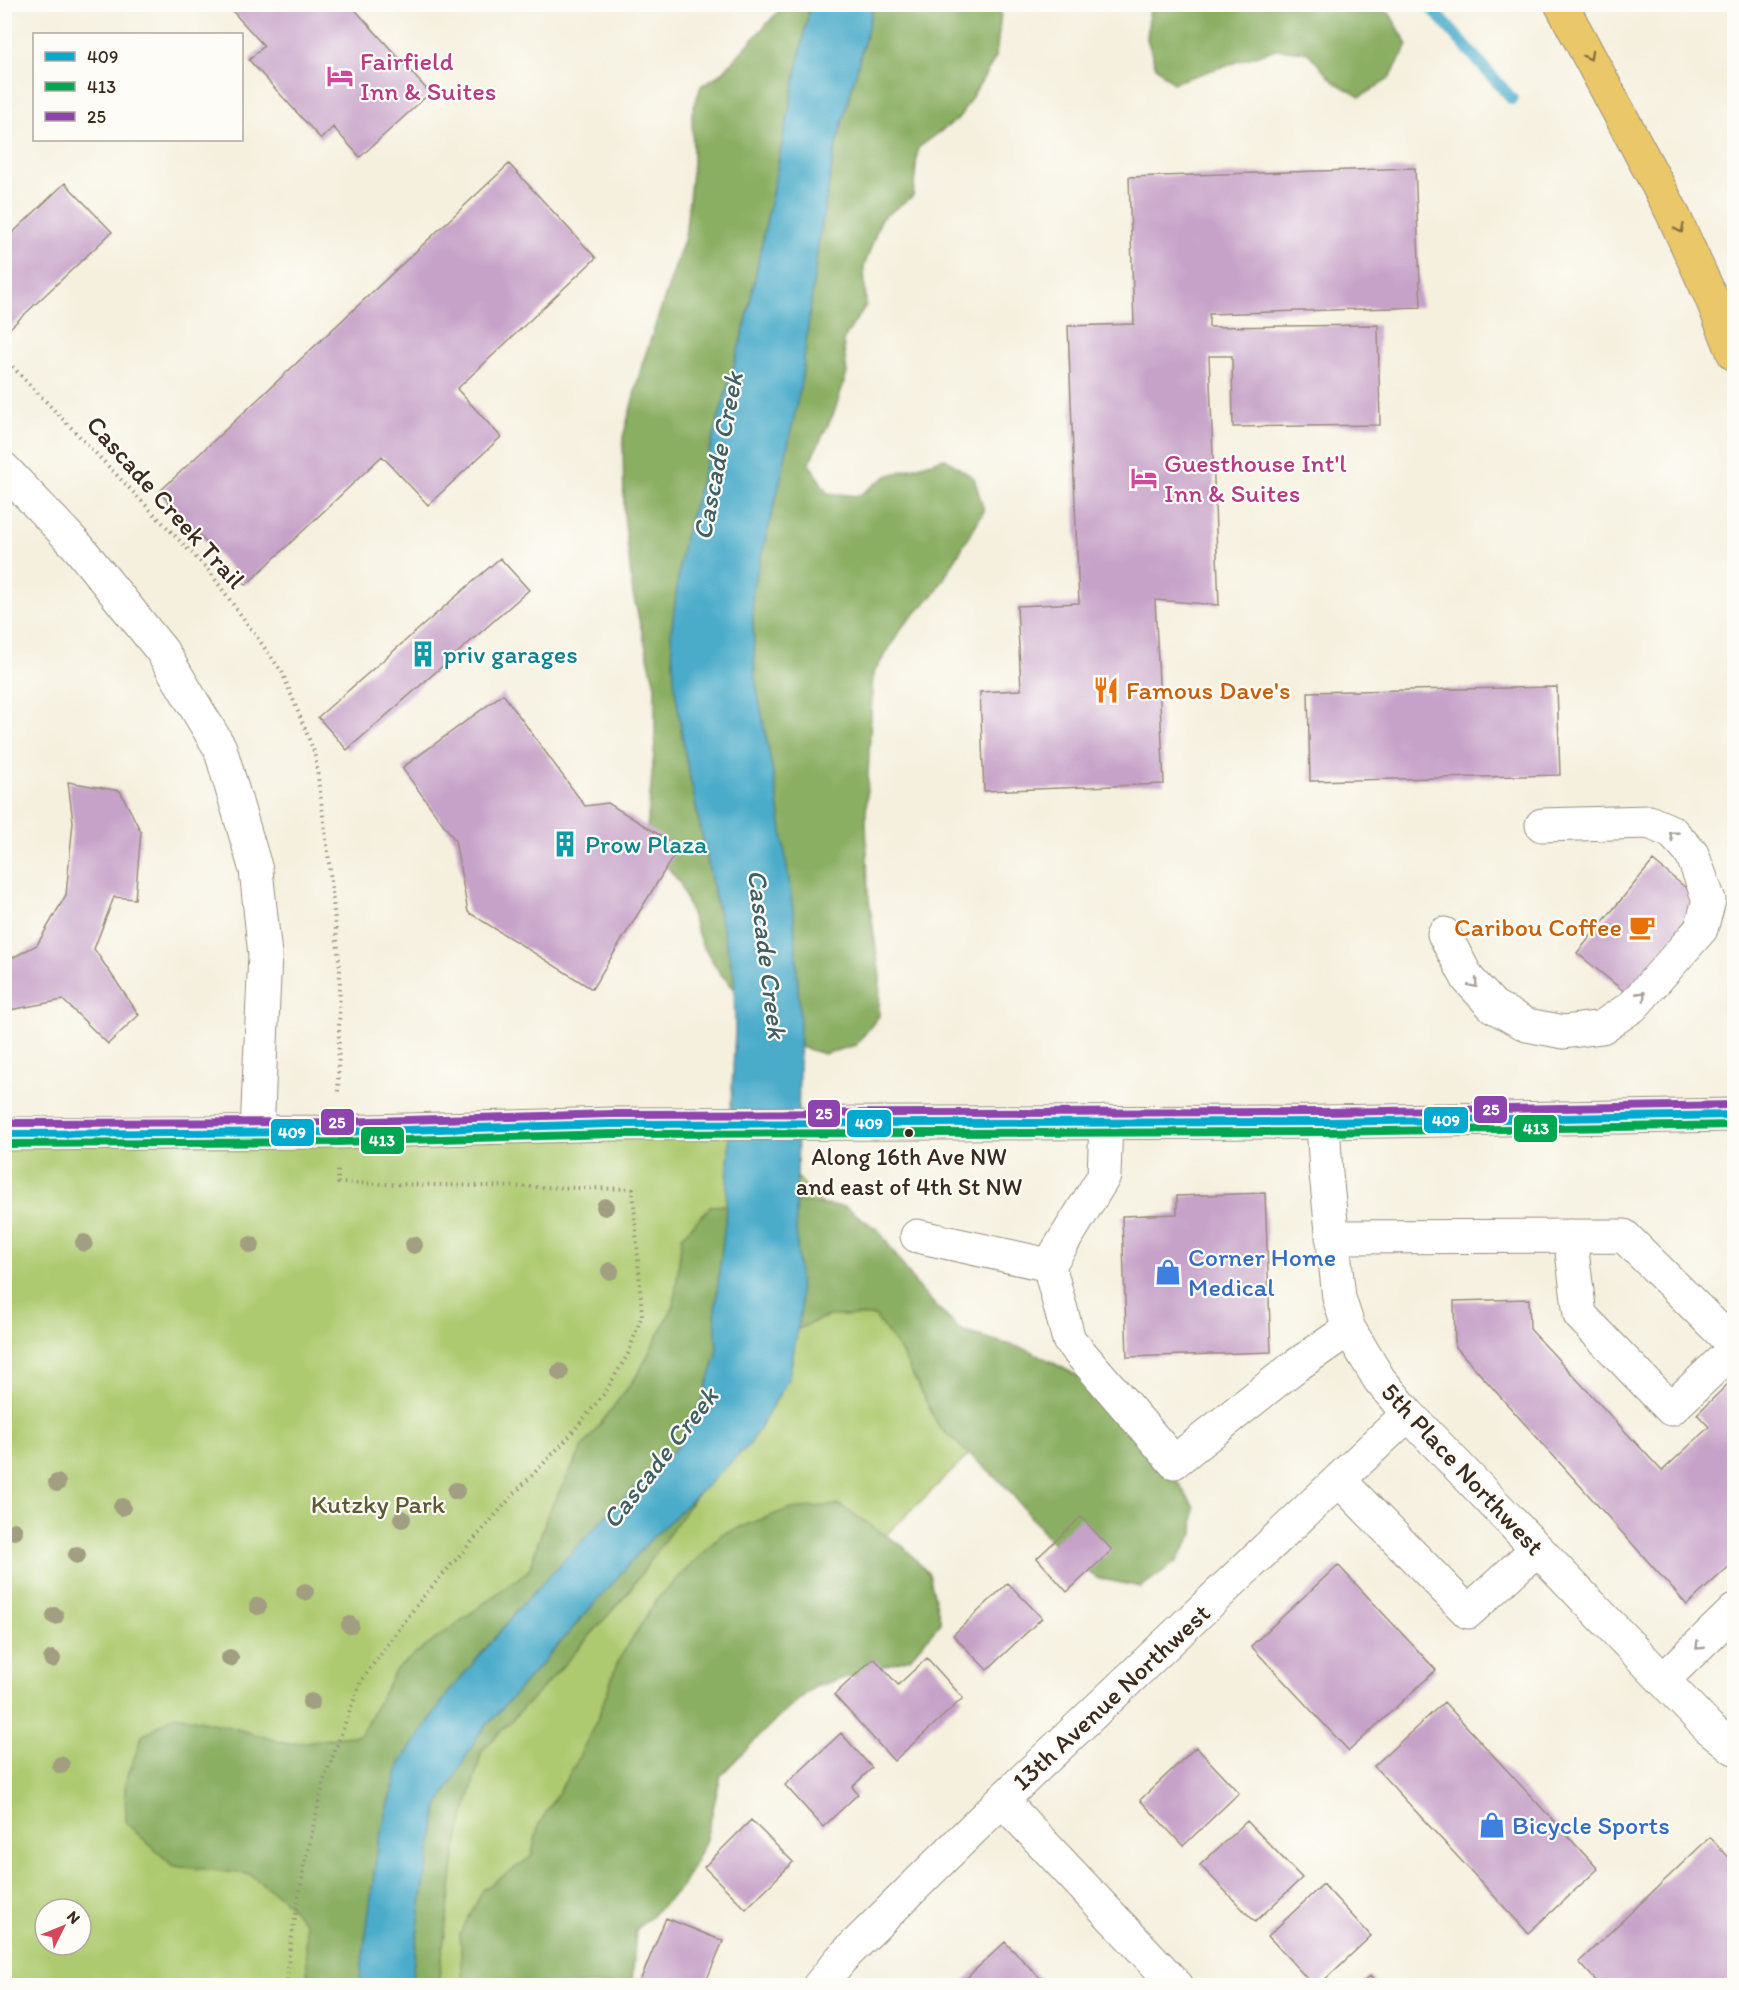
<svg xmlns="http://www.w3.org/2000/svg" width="1739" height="1990" font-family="Itim,sans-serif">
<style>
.green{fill:#aeca70;stroke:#747a47;stroke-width:1.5;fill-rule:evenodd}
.forest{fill:#8aae62;stroke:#626c40;stroke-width:1.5}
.water{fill:#4bacca;stroke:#436b74;stroke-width:1.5}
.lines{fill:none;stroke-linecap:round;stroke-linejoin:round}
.stream{stroke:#4bacca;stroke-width:12}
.building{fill:#c6a1c8}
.minor-casing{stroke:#988d7e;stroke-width:35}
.major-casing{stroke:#988d7e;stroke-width:35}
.path{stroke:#988d7e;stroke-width:4;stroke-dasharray:1.5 4.5;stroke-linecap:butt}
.minor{stroke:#fff;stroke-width:33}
.major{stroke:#eac769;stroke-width:33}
.bus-1-casing{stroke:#fdfcf7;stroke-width:12}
.bus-2-casing{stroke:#fdfcf7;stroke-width:12}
.bus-3-casing{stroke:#fdfcf7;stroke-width:12}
.bus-1{stroke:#00a9ce;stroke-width:8}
.bus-2{stroke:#00a651;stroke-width:8}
.bus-3{stroke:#8e44ad;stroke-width:8}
.tree{fill:#a29e82}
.oneway{stroke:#8a7140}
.oneway2{stroke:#a79f9a}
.bus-dot{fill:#3b2a1e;stroke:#fdfcf7;stroke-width:2}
.labels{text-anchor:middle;stroke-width:4.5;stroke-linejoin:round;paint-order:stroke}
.bus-label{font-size:24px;fill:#3b2a1e;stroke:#fdfcf7}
.hotel-label{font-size:26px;fill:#b23c85;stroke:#fdfcf7;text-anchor:start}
.street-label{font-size:26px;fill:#3b2a1e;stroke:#fdfcf7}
.culture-label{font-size:26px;fill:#0d838f;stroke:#fdfcf7;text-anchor:start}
.food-label{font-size:26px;fill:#c56008;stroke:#fdfcf7;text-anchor:start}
.shop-label{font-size:26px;fill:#366cbe;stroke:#fdfcf7;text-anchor:start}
.park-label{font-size:26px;fill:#5e5a37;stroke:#fdfcf7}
.water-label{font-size:27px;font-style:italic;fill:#415e63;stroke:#fdfcf7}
.line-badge{stroke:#fdfcf7;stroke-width:2}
.badge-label{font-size:16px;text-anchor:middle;font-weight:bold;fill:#fff}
</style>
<rect width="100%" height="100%" fill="#fdfcf7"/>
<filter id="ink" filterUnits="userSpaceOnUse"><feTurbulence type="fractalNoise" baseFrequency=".0167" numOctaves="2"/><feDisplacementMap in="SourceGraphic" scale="12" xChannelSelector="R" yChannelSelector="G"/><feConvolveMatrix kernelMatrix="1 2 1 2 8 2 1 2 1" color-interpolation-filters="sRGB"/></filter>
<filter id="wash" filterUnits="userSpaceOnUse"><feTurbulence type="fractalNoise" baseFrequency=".008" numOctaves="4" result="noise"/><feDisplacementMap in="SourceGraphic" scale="24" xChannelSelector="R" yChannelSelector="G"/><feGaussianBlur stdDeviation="1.35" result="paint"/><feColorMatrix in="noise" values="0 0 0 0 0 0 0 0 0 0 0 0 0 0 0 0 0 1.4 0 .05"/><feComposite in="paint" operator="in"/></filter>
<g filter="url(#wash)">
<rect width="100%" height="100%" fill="#f5f0de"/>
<path class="green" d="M749,1124L1012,1413L509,1899L503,1985H5L4,1134ZM45,1909H81V1945H45Z"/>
<path class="forest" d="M784,5H991L1001,13L996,57L959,118L918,148L913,196L881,219L864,267L866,305L843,340L847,373L834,413L809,463L827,493L858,496L887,476L944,458L974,478L984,511L936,592L903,626L873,674L866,817L868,892L880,977L879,1016L856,1045L824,1054L780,1041L720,973L702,945L680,883L646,840L655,742V686L633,594L624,515L623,437L642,365L685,237L693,162L692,113L701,86L722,73Z
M1378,5L1390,14L1408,45L1389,79L1360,97L1334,82L1307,52L1276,49L1173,83L1156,67L1147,39L1150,7L1153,5Z
M789,1201L846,1207L879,1231L920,1290L961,1331L1029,1350L1101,1388L1163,1460L1194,1507L1193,1534L1176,1562L1141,1587L1097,1578L1060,1552L1006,1487L939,1427L901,1352L875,1316H828L772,1340L735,1440L627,1594L553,1677L482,1751L457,1843L438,1985H308L305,1923L282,1898L249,1874L173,1866L126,1823L125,1784L142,1736L176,1715L230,1727L288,1744L360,1735L397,1668L529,1570L548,1513L583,1447L638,1374L674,1305L682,1236L711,1206Z
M839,1505L904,1547L929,1574L941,1622L910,1658L814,1687L771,1724L721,1775L705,1843L680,1889L636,1930L632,1985H463L460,1934L483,1890L531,1857L539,1824L575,1765L597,1720L618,1661L657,1599L722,1534L789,1509Z"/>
<path class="water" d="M810,5H874L834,154L818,245L801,384L779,487L752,591L755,678L777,795L794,917L800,1020L796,1227L801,1310L789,1378L750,1444L651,1539L477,1737L438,1807L422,1897L411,1985L359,1986L378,1844L400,1763L449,1692L522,1605L605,1517L677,1447L701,1403L717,1355L715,1310L725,1222L735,1031L734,976L716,903L684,749L675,689L671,635L682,547L746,322Z"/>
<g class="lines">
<path class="stream" d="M1428,4L1512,99"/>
</g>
<g id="blocks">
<path class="building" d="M226,4H350L430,93L360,157L333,127L321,139L249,60L264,46Z
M509,164L596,258L457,389L501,437L428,505L382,456L246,585L159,492Z
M1415,168L1421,307L1209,314V327L1378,325L1380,425L1233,427L1232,356H1209L1219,605L1155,600L1164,784L984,791L980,692L1021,690L1017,606L1079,603L1068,326L1134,324L1129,177Z
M65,183L112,232L8,330L5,326V240Z
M500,558L529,590L347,750L318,717Z
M1557,687L1560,775L1310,781L1308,692Z
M503,694L585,806L608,803L679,847L592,989L468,912L455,840L402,768Z
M68,782L120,791L141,832L135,899L114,897L94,949L139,1015L108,1044L63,1000L4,1011V962L37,945L66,895L73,822Z
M1653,861L1702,901L1626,993L1577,953Z
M1265,1193L1271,1352L1127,1357L1122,1216L1177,1214V1196Z
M1529,1299L1530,1329L1662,1471L1709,1427L1697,1414L1733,1379L1734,1380V1562L1687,1605L1455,1346L1454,1301Z
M1081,1517L1112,1550L1067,1592L1037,1558Z
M1338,1565L1436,1670L1349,1751L1251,1646Z
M1008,1583L1042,1618L987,1670L953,1635Z
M874,1658L898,1685L927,1658L963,1698L894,1761L834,1695Z
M1444,1702L1598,1869L1528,1933L1374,1766Z
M841,1733L872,1768L852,1787L858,1794L823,1827L785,1785Z
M1196,1747L1239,1793L1183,1846L1140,1800Z
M751,1820L793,1862L746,1909L704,1867Z
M1247,1821L1302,1878L1255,1922L1200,1865Z
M1710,1837L1734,1863V1986H1601L1579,1962Z
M1323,1884L1371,1936L1318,1986H1314L1268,1936Z
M666,1918L723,1941L704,1986H638Z
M1005,1942L1041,1979L1034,1986H958Z
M1370,1976L1379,1986H1359Z"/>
</g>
</g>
<g filter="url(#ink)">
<use href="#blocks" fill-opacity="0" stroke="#988d7e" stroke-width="1.5"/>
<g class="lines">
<g class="minor-casing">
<path id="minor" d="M4,469L79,548L162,651L220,748L256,870L265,955L257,1131
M1444,934L1468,979L1493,1006L1527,1025L1564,1032L1602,1027L1633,1006L1701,929L1709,900L1692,854L1672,832L1649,822L1542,825
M1323,1122L1326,1174L1339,1298L1349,1329L1379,1379L1408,1414L1708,1727L1734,1748
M4,1134L338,1132L611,1124L1323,1122L1734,1115
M917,1236L1049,1265L1104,1176L1106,1122
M1570,1236L1580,1315L1671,1409L1734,1349
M1332,1237L1624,1236L1734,1345
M1049,1265L1069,1340L1174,1462L1294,1367L1349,1329
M1339,1480L1468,1612L1537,1549
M1663,1680L1734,1611
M1002,1800L1177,1986
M819,1986L841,1959L1002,1800L1408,1414"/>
</g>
<g class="major-casing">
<path id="major" d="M1561,4L1671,210L1711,297L1734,354"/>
</g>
<path class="path" d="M4,358L209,571L282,672L315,754L328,853L340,969L338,1093
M287,1986L289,1953L304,1867L324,1780L361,1681L422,1598L514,1494L567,1439L604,1394L628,1354L642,1315L633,1189L338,1183V1170"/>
<use href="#minor" class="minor"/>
<use href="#major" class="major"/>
<g class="bus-1-casing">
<path id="bus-1" d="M4,1134L338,1132L611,1124L1323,1122L1734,1115"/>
</g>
<g class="bus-2-casing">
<path id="bus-2" d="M4,1144L338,1142L611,1134L1323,1132L1734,1125"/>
</g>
<g class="bus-3-casing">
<path id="bus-3" d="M4,1123L338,1122L611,1114L1323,1112L1734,1105"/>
</g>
<use href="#bus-1" class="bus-1"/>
<use href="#bus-2" class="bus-2"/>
<use href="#bus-3" class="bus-3"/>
</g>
<g class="tree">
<circle cx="605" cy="1207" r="9"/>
<circle cx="84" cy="1243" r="9"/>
<circle cx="251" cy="1245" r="9"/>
<circle cx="414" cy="1245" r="9"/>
<circle cx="610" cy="1271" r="9"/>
<circle cx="560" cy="1372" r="9"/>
<circle cx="57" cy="1483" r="9"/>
<circle cx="456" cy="1491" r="9"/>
<circle cx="122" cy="1507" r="9"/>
<circle cx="402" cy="1519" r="9"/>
<circle cx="14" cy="1531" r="9"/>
<circle cx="77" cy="1555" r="9"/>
<circle cx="305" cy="1592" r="9"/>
<circle cx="258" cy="1606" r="9"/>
<circle cx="55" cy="1616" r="9"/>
<circle cx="350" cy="1625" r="9"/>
<circle cx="230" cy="1658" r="9"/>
<circle cx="52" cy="1659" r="9"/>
<circle cx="311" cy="1702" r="9"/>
<circle cx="61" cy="1765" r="9"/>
</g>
<defs><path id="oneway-chevron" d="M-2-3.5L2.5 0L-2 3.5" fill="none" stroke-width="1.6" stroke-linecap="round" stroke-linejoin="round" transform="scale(1.5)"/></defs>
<g class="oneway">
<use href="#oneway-chevron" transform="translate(1589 56) rotate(61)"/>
<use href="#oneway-chevron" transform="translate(1680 229) rotate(65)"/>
</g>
<g class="oneway2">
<use href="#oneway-chevron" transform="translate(1673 835) rotate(-141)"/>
<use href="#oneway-chevron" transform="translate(1474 984) rotate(49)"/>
<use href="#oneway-chevron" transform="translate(1642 995) rotate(-48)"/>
<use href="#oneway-chevron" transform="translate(1699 1646) rotate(136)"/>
</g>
</g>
<defs>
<g id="hotel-bare" transform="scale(2.07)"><path d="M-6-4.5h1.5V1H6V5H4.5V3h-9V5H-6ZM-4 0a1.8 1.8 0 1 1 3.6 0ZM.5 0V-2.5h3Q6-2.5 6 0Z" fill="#d1479c" stroke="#fdfcf7" stroke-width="2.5" paint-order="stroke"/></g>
<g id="building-bare" transform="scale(2.07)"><path d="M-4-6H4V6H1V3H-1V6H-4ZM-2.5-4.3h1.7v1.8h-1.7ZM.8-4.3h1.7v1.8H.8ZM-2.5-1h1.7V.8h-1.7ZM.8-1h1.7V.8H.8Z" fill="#0f9aa8" stroke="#fdfcf7" stroke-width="2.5" paint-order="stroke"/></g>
<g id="restaurant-bare" transform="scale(2.07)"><path d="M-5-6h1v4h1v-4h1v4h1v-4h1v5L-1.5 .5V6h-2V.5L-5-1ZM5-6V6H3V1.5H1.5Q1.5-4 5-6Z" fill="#e8710a" stroke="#fdfcf7" stroke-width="2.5" paint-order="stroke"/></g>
<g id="cafe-bare" transform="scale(2.07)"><path d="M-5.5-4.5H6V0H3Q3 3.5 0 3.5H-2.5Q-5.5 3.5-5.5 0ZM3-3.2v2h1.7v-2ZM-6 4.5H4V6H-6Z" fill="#e8710a" stroke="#fdfcf7" stroke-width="2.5" paint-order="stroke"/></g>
<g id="shop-bare" transform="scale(2.07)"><path d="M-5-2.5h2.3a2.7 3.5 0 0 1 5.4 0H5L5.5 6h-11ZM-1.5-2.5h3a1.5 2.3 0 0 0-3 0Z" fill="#3f7fe0" stroke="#fdfcf7" stroke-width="2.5" paint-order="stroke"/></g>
</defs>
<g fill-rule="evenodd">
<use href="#hotel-bare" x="340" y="76"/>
<use href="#hotel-bare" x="1144" y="478"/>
<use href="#building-bare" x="423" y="654"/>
<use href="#restaurant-bare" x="1106" y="690"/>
<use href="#building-bare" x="565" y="844"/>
<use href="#cafe-bare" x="1642" y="927"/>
<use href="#shop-bare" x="1168" y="1272"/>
<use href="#shop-bare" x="1492" y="1825"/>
</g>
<circle class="bus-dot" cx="909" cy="1133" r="5"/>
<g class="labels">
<g class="bus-label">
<text x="909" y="1165">Along 16th Ave NW<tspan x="909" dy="30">and east of 4th St NW</tspan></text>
</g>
<g class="hotel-label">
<text x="360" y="70">Fairfield<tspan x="360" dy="30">Inn &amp; Suites</tspan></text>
<text x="1164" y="472">Guesthouse Int'l<tspan x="1164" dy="30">Inn &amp; Suites</tspan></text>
</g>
<g class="street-label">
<text transform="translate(166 502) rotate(48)" y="9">Cascade Creek Trail</text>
<text transform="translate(1463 1469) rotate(47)" y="9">5th Place Northwest</text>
<text transform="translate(1111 1697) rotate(-43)" y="9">13th Avenue Northwest</text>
</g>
<g class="culture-label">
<text x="443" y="663">priv garages</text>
<text x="585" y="853">Prow Plaza</text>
</g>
<g class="food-label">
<text x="1126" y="699">Famous Dave's</text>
<text x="1622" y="936" text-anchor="end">Caribou Coffee</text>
</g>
<g class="shop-label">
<text x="1188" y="1266">Corner Home<tspan x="1188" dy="30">Medical</tspan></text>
<text x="1512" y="1834">Bicycle Sports</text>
</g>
<g class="park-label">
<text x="378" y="1513">Kutzky Park</text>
</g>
<g class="water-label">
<text transform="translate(718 456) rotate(-79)" y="9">Cascade Creek</text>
<text transform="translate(767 954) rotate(83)" y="9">Cascade Creek</text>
<text transform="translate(660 1458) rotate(-52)" y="9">Cascade Creek</text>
</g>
</g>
<g class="line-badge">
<rect x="1473" y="1095" width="35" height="29" rx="6" fill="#8e44ad"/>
<rect x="807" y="1099" width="34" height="29" rx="6" fill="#8e44ad"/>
<rect x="1423" y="1106" width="46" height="28" rx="6" fill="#00a9ce"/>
<rect x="320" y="1108" width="35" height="28" rx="6" fill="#8e44ad"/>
<rect x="846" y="1109" width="46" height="29" rx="6" fill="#00a9ce"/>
<rect x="1513" y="1114" width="45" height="29" rx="6" fill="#00a651"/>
<rect x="270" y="1118" width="45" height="29" rx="6" fill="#00a9ce"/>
<rect x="360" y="1126" width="45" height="29" rx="6" fill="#00a651"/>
</g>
<g class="badge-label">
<text x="1491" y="1115">25</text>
<text x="824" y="1119">25</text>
<text x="1446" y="1126">409</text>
<text x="337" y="1128">25</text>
<text x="869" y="1129">409</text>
<text x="1536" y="1134">413</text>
<text x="292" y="1138">409</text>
<text x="382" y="1146">413</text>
</g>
<rect width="1739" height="1990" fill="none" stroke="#fdfcf7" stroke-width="24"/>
<rect x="33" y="33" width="210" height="108" fill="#fdfcf7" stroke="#afa8a0" stroke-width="1.5"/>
<rect x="45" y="52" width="30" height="9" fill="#00a9ce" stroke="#afa8a0" stroke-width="1.5"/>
<text x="87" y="63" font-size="18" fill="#3b2a1e">409</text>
<rect x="45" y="82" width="30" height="9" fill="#00a651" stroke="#afa8a0" stroke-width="1.5"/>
<text x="87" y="93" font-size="18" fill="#3b2a1e">413</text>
<rect x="45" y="112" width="30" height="9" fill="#8e44ad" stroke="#afa8a0" stroke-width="1.5"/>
<text x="87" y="123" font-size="18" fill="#3b2a1e">25</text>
<g transform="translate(63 1927) rotate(47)"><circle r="28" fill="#fdfcf7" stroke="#afa8a0" stroke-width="1.5"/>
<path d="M0-4.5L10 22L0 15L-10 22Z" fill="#d1495b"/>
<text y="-9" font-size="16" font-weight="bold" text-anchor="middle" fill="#3b2a1e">N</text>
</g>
</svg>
